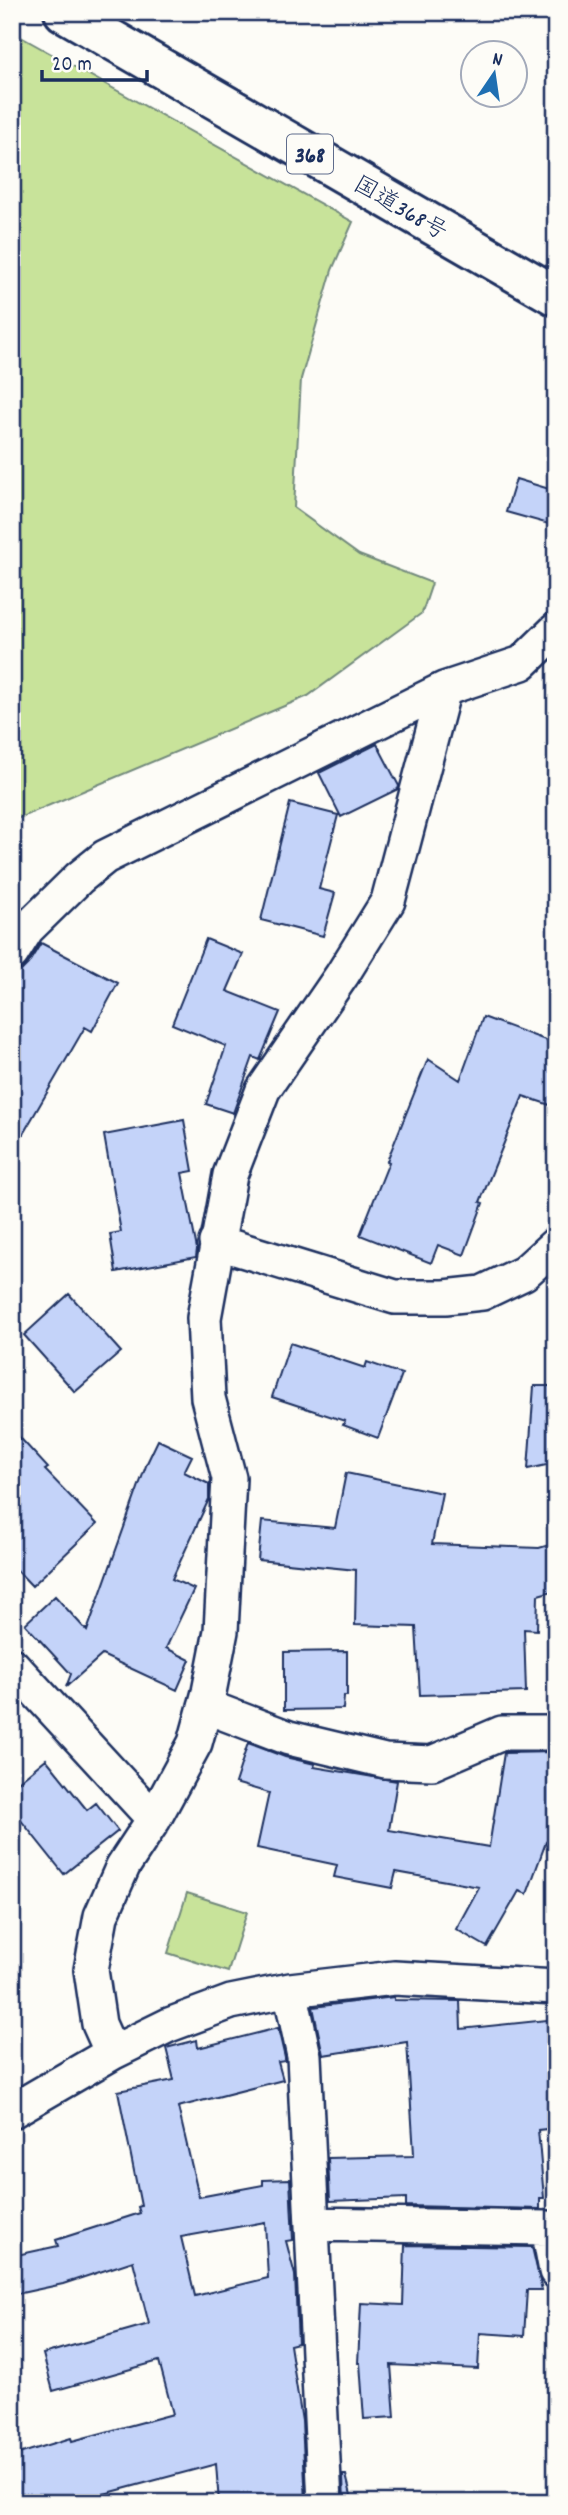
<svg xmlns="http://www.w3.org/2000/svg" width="568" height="2515" font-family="Dekko,'Klee One',sans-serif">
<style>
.green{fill:#c8e39a;stroke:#72897c;stroke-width:2}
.building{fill:#c4d3f9;stroke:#1b2f5e;stroke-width:2;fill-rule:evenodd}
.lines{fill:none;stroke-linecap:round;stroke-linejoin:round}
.street-casing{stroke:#1b2f5e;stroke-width:38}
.highway-casing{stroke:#1b2f5e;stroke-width:44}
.street{stroke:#fdfcf7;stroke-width:33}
.highway{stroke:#fdfcf7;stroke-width:38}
.labels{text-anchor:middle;stroke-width:7;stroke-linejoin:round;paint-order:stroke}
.shield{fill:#fdfcf7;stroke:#5f6c8c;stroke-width:2}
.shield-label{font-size:23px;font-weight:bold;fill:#1b2f5e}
.street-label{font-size:24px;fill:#1b2f5e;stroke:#fdfcf7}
</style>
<rect width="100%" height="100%" fill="#fdfcf7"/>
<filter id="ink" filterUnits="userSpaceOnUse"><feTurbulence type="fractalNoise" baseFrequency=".0143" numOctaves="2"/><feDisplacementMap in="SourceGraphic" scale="14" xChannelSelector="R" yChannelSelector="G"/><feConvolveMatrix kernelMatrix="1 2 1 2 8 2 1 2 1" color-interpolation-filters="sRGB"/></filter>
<g filter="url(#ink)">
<path class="green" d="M12,32L353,222L332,270L301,379L294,508L359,555L432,583L422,613L308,696L12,821Z
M187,1893L247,1912L228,1972L168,1953Z"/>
<path class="building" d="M516,479L556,491V526L506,512Z
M377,744L399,786L398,789L341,817L319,773Z
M290,803L338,815L319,889L335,893L323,936L261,920Z
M206,939L243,954L227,991L280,1012L260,1060L253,1057L233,1113L206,1104L226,1046L172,1024Z
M41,943L118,983L92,1031L85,1027L12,1153V972L22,970L28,964Z
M483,1017L556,1044V1107L523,1096L480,1202L483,1203L464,1255L438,1245L431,1263L360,1235L389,1162L387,1161L428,1059L460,1080Z
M184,1120L193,1171L182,1173L197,1249L196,1257L116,1272L110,1234L121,1232L104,1135Z
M69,1294L121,1352L75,1392L24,1335Z
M290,1343L365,1368L367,1362L402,1374L378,1438L343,1425L345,1421L272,1397Z
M534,1386H556V1463L528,1469Z
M12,1429L48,1468L45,1470L97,1524L32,1586L12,1565Z
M158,1440L192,1456L184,1472L209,1484V1499L172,1579L194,1589L166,1648L190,1660L177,1690L102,1655L66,1687L71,1674L25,1624L55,1596L87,1631L147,1463Z
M346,1473L442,1493L432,1544L539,1548L556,1543V1590L538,1595L537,1630L524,1629L526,1692L420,1695L416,1627L355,1625L356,1570L258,1560L262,1521L335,1528Z
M347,1651V1696H344L343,1709L284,1710V1652Z
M248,1743L285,1757L315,1764L314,1767L397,1781L389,1830L489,1847L504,1753L556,1752V1848L546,1842L527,1894L519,1891L487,1947L456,1929L479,1887L396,1872L392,1888L334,1877L337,1865L257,1848L269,1793L235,1783Z
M46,1759L87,1810L96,1803L118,1831L64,1874L12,1809V1787Z
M394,1997V2000L460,2001L461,2029L556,2019V2128L538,2130L544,2198H540V2209L406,2206V2198L330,2201L328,2158L413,2156L414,2154L407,2042L323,2055L313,2007Z
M278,2028L285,2058V2061L278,2062L283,2080L178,2107L199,2197L263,2185V2180L290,2179L293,2240L286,2241L295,2275L298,2343L290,2345L302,2421L306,2503H219L216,2464L89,2498L91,2503H12V2456L71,2438L72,2441L173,2414L159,2361L53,2391L43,2354L149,2324L133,2261L63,2284L12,2295V2256L58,2246L56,2240L140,2213L138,2207L141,2206L118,2091L174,2080L166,2048L197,2040L198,2048ZM265,2222L268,2278L195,2296L181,2237Z
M405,2245L532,2247L542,2290H527L524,2336L480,2333L478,2369L391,2365L395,2417L364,2419L360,2363H358L361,2303L403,2305Z
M343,2475H346L353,2503H344Z"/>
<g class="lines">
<g class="street-casing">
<path id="street" d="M12,953L27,929L79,878L105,857L444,689L522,663L556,630
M216,1242L395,1297H445L482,1293L524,1273L556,1244
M12,1665L154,1819
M205,1706L289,1738L385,1761L432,1763L502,1733H556
M290,1990L304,2056L325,2503
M112,2053L99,2024L91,1970L101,1916L123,1866L154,1819L195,1743L209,1692L221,1631L229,1478L208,1398L204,1318L230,1175L263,1090L342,975L388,901L444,689
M12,2111L112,2053L169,2025L231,2002L290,1990L394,1978L556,1987
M312,2224L548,2228L556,2271"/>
</g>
<g class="highway-casing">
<path id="highway" d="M64,12L556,296"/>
</g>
<use href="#street" class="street"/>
<use href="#highway" class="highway"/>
</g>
</g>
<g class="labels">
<rect class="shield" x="287" y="134.5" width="46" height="39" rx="5"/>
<g class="shield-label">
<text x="310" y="162">368</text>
</g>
<g class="street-label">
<text transform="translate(401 207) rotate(30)" y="8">国道368号</text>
</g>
</g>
<rect width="568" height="2515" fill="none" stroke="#fdfcf7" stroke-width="42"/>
<rect x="21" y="21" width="526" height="2473" fill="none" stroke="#1b2f5e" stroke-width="2.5" filter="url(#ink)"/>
<g transform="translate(494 74) rotate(13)"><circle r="33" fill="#fdfcf7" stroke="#a3aaba" stroke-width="2"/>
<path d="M0-5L12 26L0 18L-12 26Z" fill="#1f6fb2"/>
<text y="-10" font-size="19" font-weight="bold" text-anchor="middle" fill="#1b2f5e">N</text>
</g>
<path d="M42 70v10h105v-10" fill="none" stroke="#1b2f5e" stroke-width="3.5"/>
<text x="52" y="70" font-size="21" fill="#1b2f5e" stroke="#fdfcf7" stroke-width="5" paint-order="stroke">20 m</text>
</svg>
